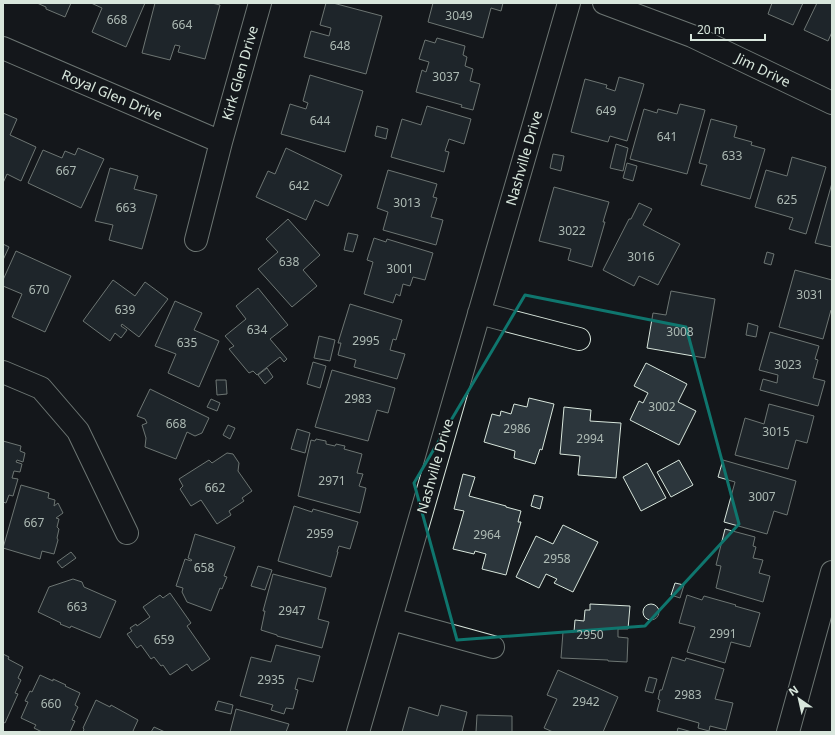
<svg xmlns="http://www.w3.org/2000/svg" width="835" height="735" font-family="'Noto Sans',sans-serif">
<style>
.building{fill:#2c363c;stroke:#d8e6dc}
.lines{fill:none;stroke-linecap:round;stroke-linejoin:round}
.minor-casing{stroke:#d8e6dc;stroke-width:24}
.minor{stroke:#14181c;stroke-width:22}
.marked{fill:none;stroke:#0f766e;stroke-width:3;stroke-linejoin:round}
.labels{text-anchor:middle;stroke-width:3;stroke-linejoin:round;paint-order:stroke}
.number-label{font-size:12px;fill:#adbab4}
.street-label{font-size:14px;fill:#d8e6dc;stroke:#14181c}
</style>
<rect width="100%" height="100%" fill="#14181c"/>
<path class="building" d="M37,3H71L65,17L46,9V7Z
M91,3H145L126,47L92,32L102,8Z
M155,3H212L220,5L205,59L178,52L180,46L175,45L170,60L142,53Z
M326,3H333L382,16L366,74L304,57L311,31L329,36L331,28L320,25Z
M433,3H503L501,11L491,8L483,38L428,22Z
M772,3H803L793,25L768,14Z
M817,3H832V32L828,41L804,30Z
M437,38L465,46L463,55L467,57L465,66L473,69L470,81L480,84L473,110L461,107L462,105L416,92L422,70L426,72L429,62L419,59L425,40L435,43Z
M310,75L363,91L345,152L281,134L290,104L306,109L308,103L303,101Z
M619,77L644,84L627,141L610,136L608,142L571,132L585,79L607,85L606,88L615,91Z
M680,104L705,110L687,174L630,159L644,109L657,113L658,109L677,114Z
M427,106L471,119L464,144L449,139L445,151L449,152L444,172L391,157L402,119L421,125Z
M3,113L17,119L10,135L36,147L21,181L7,174L3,183Z
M711,119L737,126L734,137L752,142L751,145L765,149L750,199L701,185L707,165L699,163Z
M377,126L388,129L386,139L375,136Z
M616,144L628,148L623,171L610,168Z
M78,148L104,159L81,208L28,183L43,150L62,158L65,151L75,155Z
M286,148L342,175L328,206L315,200L306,220L256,197L268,171L275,174Z
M553,154L564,156L561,171L550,168Z
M792,157L826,167L806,234L789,229L793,218L755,207L766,170L787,176Z
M627,163L637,166L633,181L623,178Z
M110,168L138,176L134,189L157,195L142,249L109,240L113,225L95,221Z
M388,170L437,184L433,197L437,198L431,217L443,220L436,245L383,230L388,212L377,208Z
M832,183V247L815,243Z
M554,187L609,202L603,222H605L592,267L568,260L571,249L539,241Z
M639,203L652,209L643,225L680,244L658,285L639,276L634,286L603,270L629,219H631Z
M288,219L320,255L303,270L317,286L292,307L258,269L278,252L266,239Z
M348,233L358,235L353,252L344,250Z
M374,238L386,242L387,239L433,253L425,280L413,277L410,286L403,284L400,296L396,294L393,303L364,294L373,262L367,260Z
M3,244L9,247L3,260Z
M16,251L71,276L45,332L12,317L22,294L3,286V280Z
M767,252L774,254L771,265L764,263Z
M795,270L832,280V310H831L823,339L779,327Z
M113,280L135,296L145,282L168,299L139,337L122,324L121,326L127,330L121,338L115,333L110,341L83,321Z
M258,288L288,325L270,339L287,359L284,362L280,357L257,375L253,371L249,373L229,349L234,346L225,336L246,319L236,306Z
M671,291L715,299L705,358L647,348L653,313L666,315Z
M175,301L202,313L194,330L219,341L199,387L168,373L176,354L155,346Z
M350,304L402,320L396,340L393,339L390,350L405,354L397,379L354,367L356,360L338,355L341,343H338Z
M748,323L758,326L756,337L746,335Z
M770,332L819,346L815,359L818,360L813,378L825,381L818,406L760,390L763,379L777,383L778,375L759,370Z
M319,336L335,340L330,361L314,358Z
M313,362L326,366L320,388L307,384Z
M646,363L687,384L678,402L696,411L679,445L630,420L639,401L643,403L648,393L634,386Z
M267,368L273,377L265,384L258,375Z
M332,370L395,388L388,413L377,410L368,441L315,427Z
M216,380H226L227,394L217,395Z
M150,389L209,418L202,433L195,436L187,432L176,459L145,447L146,438L142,425L147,423L145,419L137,416Z
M529,398L554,404L542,450L540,449L535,464L514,458L515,451L484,442L492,414L500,416L501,411L511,414L514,404L527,407Z
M211,399L220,403L217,411L207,407Z
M769,404L814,416L807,443L796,440L788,469L735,455L745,418L764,424Z
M564,407L591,410L590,421L621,423L616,478L578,475L580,456L560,454Z
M228,425L235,428L230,439L223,435Z
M297,429L310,433L305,453L291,449Z
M316,439L326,441V444L335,446L336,444L345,446L344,449L362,454L357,473L363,474L359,486L366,488L360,513L298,496L311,440L315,441Z
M3,441L21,446L20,451L25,453L23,462L17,460L16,462L22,464L20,472L14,471L12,478L18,479L13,496L9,495L6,503L3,502Z
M227,453L233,454L239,463L238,471L252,491L242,498L244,501L229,511L231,515L217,524L201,500L191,506L180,489L183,486L179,479L209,460L212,463Z
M679,460L693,485L671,497L657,472Z
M723,460L796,481L787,515L774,511L767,534L724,522L735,482L718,477Z
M647,463L666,498L641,511L623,477Z
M463,474L475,477L469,496L506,506V507L521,511L518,522H521L506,575L482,569L486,554L475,551L474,554L453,549L464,511L454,509Z
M21,485L49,493L48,498L55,500L54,506L58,503L63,513L56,518L59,519L57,527L59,529L57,538L58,540L54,554L42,551L40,559L3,548Z
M534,495L543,497L540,509L531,506Z
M294,506L312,512L313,509L358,522L350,549L339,546L337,552H338L331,577L278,561Z
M563,525L598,542L573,592L554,583L557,579L546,574L539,588L516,577L536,536L553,544Z
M725,529L755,537L753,546L756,547L753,558L763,560L759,573L770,576L763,602L716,588L721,566L716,565Z
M195,534L235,547L224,576L227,577L222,589L220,588L211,611L187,602L182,592L183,588L176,586L185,559L191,561L192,560L188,558Z
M71,552L76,558L62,568L57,562Z
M258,566L272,570L265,590L251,586Z
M273,574L326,588L318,619L329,622L322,648L277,636V635L261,630L265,611H263Z
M73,579L82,582L84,587L116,601L100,638L71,626L70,628L60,624L61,623L38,612L49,587Z
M675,583L684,585L680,598L671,595Z
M170,593L191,623L187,626L210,659L192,671L187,664L170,675L163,665L161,666L154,657L151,659L141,645L137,648L127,634L132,631L130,628L136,624L137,626L150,617L143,607L160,595L163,598Z
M687,595L702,600L704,596L736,605L735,606L760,613L750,647L731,642L725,663L687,652L695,627L679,623Z
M643 612a8 8 0 1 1 16 0a8 8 0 1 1-16 0Z
M590,604L630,606L628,629H618V637L628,638L627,662L608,661V660L561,658L563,632H574L575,620L584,621L585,610H590Z
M276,645L320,656L313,682L298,678L295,689L298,690L293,709L286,708L284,714L271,710L273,705L240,696L251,657L271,662Z
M3,654L9,657L8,659L23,667L18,678L21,680L15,693L18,694L5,723L3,722Z
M672,657L685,661L686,658L724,669L715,699L733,703L726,730L710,726L709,731L698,728L699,723L657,711L660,700L658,699L660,690H662Z
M558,670L618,697L603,732H553L544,728L557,699L547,695Z
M40,675L53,681V679L66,685L65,686L80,693L75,705L78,707L72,720L75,721L70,732H42L34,728L36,725L21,718L28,702L25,701L30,691L32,692Z
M649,677L657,679L653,693L645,691Z
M96,700L110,707L111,705L138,720L133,731L135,732H83L84,729L83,728Z
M218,701L233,705L231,714L215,710Z
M441,705L467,712L462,732H402L409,707L438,716Z
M236,709L289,724L286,732H230Z
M477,715L512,716V732H476Z
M154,727L165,732H151Z
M678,728L692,732H677Z"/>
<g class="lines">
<g class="minor-casing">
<path id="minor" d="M604,3L692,36L832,103
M3,48L221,142
M196,240L221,142L260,3
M479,313L579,339
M3,372L41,388L78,431L127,533
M391,619L493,647
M358,732L569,3
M788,732L832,572"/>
</g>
<use href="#minor" class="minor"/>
</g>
<path d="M0 0H835V735H0ZM525,295L686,327L739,524L645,626L457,640L414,483Z" fill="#14181c" fill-opacity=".55" fill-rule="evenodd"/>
<path class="marked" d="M525,295L686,327L739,524L645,626L457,640L414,483Z"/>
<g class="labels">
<g class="number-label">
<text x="459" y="20">3049</text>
<text x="117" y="24">668</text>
<text x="182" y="29">664</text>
<text x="340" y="50">648</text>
<text x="446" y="81">3037</text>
<text x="606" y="115">649</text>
<text x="320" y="125">644</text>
<text x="667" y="141">641</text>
<text x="732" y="160">633</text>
<text x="66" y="175">667</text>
<text x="299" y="190">642</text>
<text x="787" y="204">625</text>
<text x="407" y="207">3013</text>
<text x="126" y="212">663</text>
<text x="572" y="235">3022</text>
<text x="641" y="261">3016</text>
<text x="289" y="266">638</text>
<text x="400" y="273">3001</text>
<text x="39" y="294">670</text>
<text x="810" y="299">3031</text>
<text x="125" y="314">639</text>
<text x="257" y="334">634</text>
<text x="680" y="336">3008</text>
<text x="366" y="345">2995</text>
<text x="187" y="347">635</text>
<text x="788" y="369">3023</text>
<text x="358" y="403">2983</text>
<text x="662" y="411">3002</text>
<text x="176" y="428">668</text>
<text x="517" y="433">2986</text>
<text x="776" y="436">3015</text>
<text x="590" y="443">2994</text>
<text x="332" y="485">2971</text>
<text x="215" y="492">662</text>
<text x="762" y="501">3007</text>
<text x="34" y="527">667</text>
<text x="320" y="538">2959</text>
<text x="487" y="539">2964</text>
<text x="557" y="563">2958</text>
<text x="204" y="572">658</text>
<text x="77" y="611">663</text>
<text x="292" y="615">2947</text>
<text x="723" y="638">2991</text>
<text x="590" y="639">2950</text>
<text x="164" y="644">659</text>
<text x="271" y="684">2935</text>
<text x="688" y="699">2983</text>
<text x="586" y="706">2942</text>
<text x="51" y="708">660</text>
</g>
<g class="street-label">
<text transform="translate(763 70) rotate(26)" y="5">Jim Drive</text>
<text transform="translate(240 73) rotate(-74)" y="5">Kirk Glen Drive</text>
<text transform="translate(112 95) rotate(23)" y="5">Royal Glen Drive</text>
<text transform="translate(524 158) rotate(-74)" y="5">Nashville Drive</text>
<text transform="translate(435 466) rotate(-74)" y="5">Nashville Drive</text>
</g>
</g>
<rect width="835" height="735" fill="none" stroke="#d8e6dc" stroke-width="8"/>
<g transform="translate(799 699) rotate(326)" stroke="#14181c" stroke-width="3" paint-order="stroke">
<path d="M0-3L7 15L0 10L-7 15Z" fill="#d8e6dc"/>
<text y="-6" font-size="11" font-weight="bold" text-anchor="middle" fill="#d8e6dc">N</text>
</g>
<path d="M691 34v6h74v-6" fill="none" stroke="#d8e6dc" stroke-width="2"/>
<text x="697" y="34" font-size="12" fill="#d8e6dc" stroke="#14181c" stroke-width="3" paint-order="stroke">20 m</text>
</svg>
